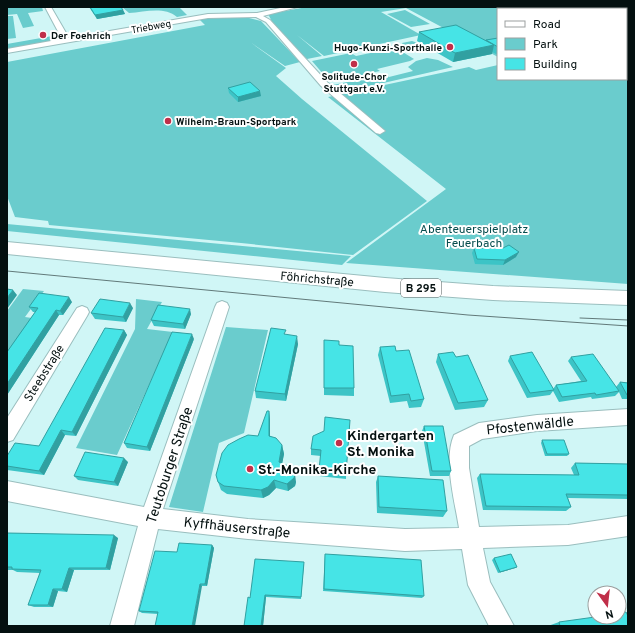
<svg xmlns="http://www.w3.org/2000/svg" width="635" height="633" font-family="Overpass,sans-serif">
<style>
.green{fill:#6acccd}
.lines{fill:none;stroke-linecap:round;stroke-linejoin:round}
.minor-casing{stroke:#9abebe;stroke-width:2}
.major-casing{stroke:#9abebe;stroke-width:2}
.minor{fill:#fff;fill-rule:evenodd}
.major{fill:#fff;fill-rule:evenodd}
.tram{stroke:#617979;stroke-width:1}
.wall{fill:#3cc4c6}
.shaded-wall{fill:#31a0a1}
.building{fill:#46e4e6;stroke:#31a0a1}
.poi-dot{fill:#c02f49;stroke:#fff;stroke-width:1.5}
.labels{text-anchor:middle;stroke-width:4;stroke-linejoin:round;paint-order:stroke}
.far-street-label{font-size:10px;fill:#041010;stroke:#fff}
.far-poi-label{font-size:10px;font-weight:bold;fill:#041010;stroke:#fff;text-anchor:start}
.shield{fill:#fff;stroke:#4f5858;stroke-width:1}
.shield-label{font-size:11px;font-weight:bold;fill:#041010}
.park-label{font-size:12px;fill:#064d4e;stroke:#fff}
.street-label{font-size:12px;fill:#041010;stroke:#fff}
.near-street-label{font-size:14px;fill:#041010;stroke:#fff}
.near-poi-label{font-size:14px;font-weight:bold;fill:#041010;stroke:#fff;text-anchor:start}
</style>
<rect width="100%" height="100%" fill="#d0f6f6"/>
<path class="green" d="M7,7H42L43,11L28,13L34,26L23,28L17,14L7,15Z
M122,7H179L187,15L177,17C164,6 145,12 129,13Z
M307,7H628V284L346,263L446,189L328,97L469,67L476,70L498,65V79H626V9H498V57L406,8L381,12L421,35L324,56L297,35L322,56L307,59L277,31L268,14Z
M405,10L430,24L411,27L387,14Z
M7,16H13L16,38L7,39Z
M245,17L261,21L300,62L285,66L250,42L286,68L276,76L302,99L427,201L353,255L241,243L49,225L48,221L15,217L7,196V62L205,25L199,19Z
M58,35V40L7,49V44Z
M412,41L424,45L401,51L414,59L410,61L377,69L380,71L330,82L312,61L351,53L356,56L404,46L402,43Z
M427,58L438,60L453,67L340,93L333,85L385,74L389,77L413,71L408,67L416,61Z
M7,224L351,256L342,265L7,231Z
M23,289L44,291L25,317L32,318L7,354V311Z
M136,299L162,302L147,329L173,332L117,455L76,448L135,329Z
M226,327L268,330L244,433L219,443L203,512L169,507Z"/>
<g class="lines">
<g class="minor-casing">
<path id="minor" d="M45,7H51L69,38L208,14L257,13L285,7H298L263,16L270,20L327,82L385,131L380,134L376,133L321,86L266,22L256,17L208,18L7,53V49L62,39Z
M222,301L227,303L229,307L163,509L248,519L405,529L459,528C455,502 443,460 454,435L479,423L537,415L628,409V425L537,431L482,439L469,446V468L479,527L568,525L628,516V536L568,545L483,548L490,582L514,626H489L468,585L462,549L405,551L248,539L158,529L134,626H110L138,526L7,501V481L144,507L215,307L217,303Z
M82,306L87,308L89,312L87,316L13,440L7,442V418L77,308Z"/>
</g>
<g class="major-casing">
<path id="major" d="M7,242L385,278L493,286L628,291V305L493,300L385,292L7,254Z"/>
</g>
<use href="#minor" class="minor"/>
<use href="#major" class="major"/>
<path class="tram" d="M7,271L468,315L628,326
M580,318L628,320"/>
</g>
<path class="wall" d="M89,7H121L123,10L125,14L97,19Z
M419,32L486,40L498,38V55L492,52V54L453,62L417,41Z
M228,88L261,96L238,102L229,93Z
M474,248L516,257L503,265L475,264L472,253Z
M72,302L63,315H59L7,395V352L35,312H33L29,307Z
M133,308L126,322L95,319L91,313Z
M191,314L185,329L154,326L151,320Z
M124,330L127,335L76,436L65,435L44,475L7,470V456L39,446Z
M286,335L298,344L286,401L256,398L255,391Z
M194,339L150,451L127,448L124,443Z
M324,340L339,345L354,388V396L324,395Z
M380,347L396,351L424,399L421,407L409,408L407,401L390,403L378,355Z
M438,354L456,357L488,400L484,407L455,410L436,362Z
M510,356L553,389L556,385L581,381L568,361L571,357L618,390L616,387L620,382L628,383V399H622L619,392L615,396L592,399L591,397L559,402L553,391L550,395L527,398L508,361Z
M269,411L270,420V436L282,445L284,454L282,463L296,482L295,486L288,491L276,488L269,495L263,498L227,494L221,490L218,482L258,436Z
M424,426L451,471L449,476H430L422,431Z
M324,431L346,474V479L319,476L321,456L311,455V449Z
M542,440L569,454L567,456H545L541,443Z
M128,462L118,486L78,480L74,476Z
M575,463L628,464V499L568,498L571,507L566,511L483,510L477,478L480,474L574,475L571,468Z
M378,476L447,511L443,517L377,513L376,482Z
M7,533L118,538L110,570H74L67,592L58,591L53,607H34L28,605L40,573L17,572L13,570H7Z
M212,545L214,548L207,586H202L158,614L142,613L139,611L177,552Z
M325,554L424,596L422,598L323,591Z
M494,558L517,567L515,568L498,573L492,560Z
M304,564L301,599L266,597L263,626H244L250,598Z
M559,622L628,626H548Z"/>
<path class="shaded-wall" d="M123,10L125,14L97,19L95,15Z
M494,45L492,54L453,62L455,53Z
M260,91L261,96L238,102V97Z
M519,252L516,257L503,265L505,260Z
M13,290L17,295L7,309V298Z
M69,297L72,302L63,315L60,311Z
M130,303L133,308L126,322L123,317Z
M190,309L191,314L185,329L183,324Z
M56,310L59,315L7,395V384Z
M124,330L127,335L76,436L72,432Z
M192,334L194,339L150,451L147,447Z
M297,336L298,344L286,401L285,394Z
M269,411L270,420V444L269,436Z
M61,430L65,435L44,475L39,471Z
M282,445L284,454L281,470L279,462Z
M124,458L128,462L118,486L114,482Z
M295,474L296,482L295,486L288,491L287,484Z
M274,480L276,488L269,495L263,498L261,490Z
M114,535L118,538L110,570L106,568Z
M212,545L214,548L207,586L205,584Z
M517,567L515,568L498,573L500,572Z
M69,568L74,570L67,592L62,589Z
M200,584L202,586L195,626H192Z
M53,589L58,591L53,607L48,605Z
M265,595L266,597L263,626H261Z"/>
<path class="building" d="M90,7H121L123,10L95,15Z
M456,25L494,45L455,53L419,32Z
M498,38V47L486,40Z
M250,82L260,91L238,97L228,88Z
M509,245L519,252L505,260L477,259L474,248H503Z
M7,289L13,290L7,298Z
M39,293L69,297L60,311L56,310L7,384V352L38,308L29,307Z
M100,299L130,303L123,317L91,313Z
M158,305L190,309L183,324L151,320Z
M105,328L124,330L72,432L61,430L39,471L7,466V456L15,443L39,446Z
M271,328L286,330L284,334L297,336L285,394L255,391Z
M172,332L192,334L147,447L124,443Z
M324,340L339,341V345L353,346L354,388H324Z
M395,346L396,351L409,350L424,399L411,401L409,394L391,396L380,347Z
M453,352L456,357L468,355L488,400L458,403L438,354Z
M532,352L554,390L530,393L510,356Z
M593,354L619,391L596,395L595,393L562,397L556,385L587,381L571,357Z
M620,382L628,383V395H627Z
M267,411H269V436L276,438L282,445L279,462L293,468L295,474L294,478L287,484L274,480L268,487L261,490L224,486L218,482L216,475L222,453L228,445L239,439L248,435L258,436Z
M325,417L350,420L346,474L319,470L321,450L311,449L313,436L324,431Z
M424,426H443L451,471H432Z
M542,440H564L569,454H547Z
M85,452L124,458L114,482L74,476Z
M575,463L628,464V495L566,494L571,507L486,506L480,474L579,475Z
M378,476L443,480L447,511L379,507Z
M7,533L114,535L106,568H69L62,589H53L48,605H28L41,570L12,569V567H7Z
M179,543L212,545L205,584H200L192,626H155L158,612L139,611L155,551L177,552Z
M325,554L421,560L424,596L324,589Z
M511,554L517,567L500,572L494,558Z
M255,559L304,562L301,597L265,595L261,626H244L248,597L250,598Z
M626,612L628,616V626H560L559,622L595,617H619V613Z"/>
<g class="poi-dot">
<circle cx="43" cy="35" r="4"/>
<circle cx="450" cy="47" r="4"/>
<circle cx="354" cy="64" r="4"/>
<circle cx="168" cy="121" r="4"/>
<circle cx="339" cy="443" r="4"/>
<circle cx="250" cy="469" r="4"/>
</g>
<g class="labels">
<g class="far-street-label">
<text transform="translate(151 26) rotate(-10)" y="4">Triebweg</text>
</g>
<g class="far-poi-label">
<text x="51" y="39">Der Foehrich</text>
<text x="442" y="51" text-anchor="end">Hugo-Kunzi-Sporthalle</text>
<text x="354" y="80" text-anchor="middle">Solitude-Chor<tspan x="354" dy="12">Stuttgart e.V.</tspan></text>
<text x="176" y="125">Wilhelm-Braun-Sportpark</text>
</g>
<rect class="shield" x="401" y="279" width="40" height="18" rx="3"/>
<g class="shield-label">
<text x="421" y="292">B 295</text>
</g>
<g class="park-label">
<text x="474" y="233">Abenteuerspielplatz<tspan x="474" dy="14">Feuerbach</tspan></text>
</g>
<g class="street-label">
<text transform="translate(317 279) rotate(5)" y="4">Föhrichstraße</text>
<text transform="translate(44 373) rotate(-58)" y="4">Steebstraße</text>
</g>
<g class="near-street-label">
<text transform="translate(530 425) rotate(-6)" y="5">Pfostenwäldle</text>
<text transform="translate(169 465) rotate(-72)" y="5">Teutoburger Straße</text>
<text transform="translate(237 527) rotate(6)" y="5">Kyffhäuserstraße</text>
</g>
<g class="near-poi-label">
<text x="347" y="440">Kindergarten<tspan x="347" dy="16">St. Monika</tspan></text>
<text x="258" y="474">St.-Monika-Kirche</text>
</g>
</g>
<rect width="635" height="633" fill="none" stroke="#041010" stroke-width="16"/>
<rect x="497" y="8" width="130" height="72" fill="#ffffff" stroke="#9b9f9f"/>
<rect x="505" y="21" width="20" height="6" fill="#ffffff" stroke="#9b9f9f"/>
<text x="533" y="28" font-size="12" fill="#041010">Road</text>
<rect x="505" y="38" width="20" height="12" fill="#6acccd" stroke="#9b9f9f"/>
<text x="533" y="48" font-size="12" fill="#041010">Park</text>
<rect x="505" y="58" width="20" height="12" fill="#46e4e6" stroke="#9b9f9f"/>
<text x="533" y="68" font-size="12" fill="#041010">Building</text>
<g transform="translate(607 605) rotate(165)"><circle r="19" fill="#ffffff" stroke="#9b9f9f"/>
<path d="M0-3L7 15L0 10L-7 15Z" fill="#c02f49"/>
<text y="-6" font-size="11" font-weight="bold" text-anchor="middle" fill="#041010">N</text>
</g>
</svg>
